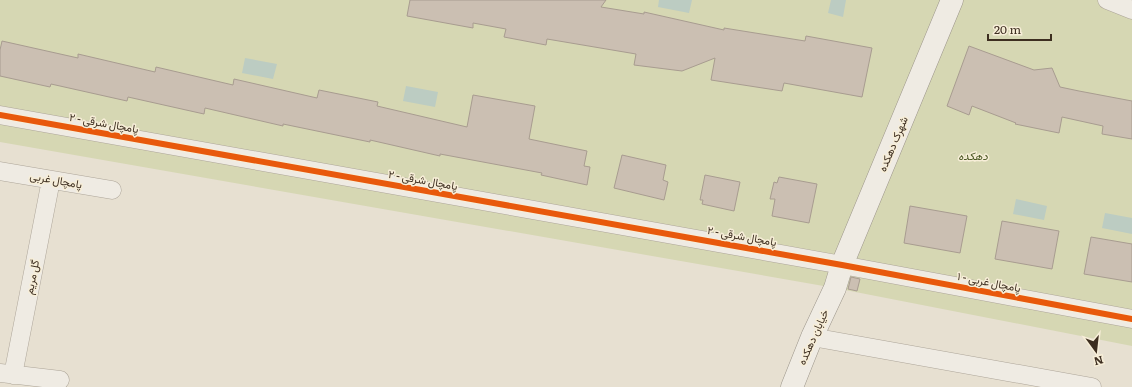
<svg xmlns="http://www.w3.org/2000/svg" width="1132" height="387" font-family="Literata,Vazirmatn,serif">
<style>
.green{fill:#d6d7b3}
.water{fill:#bcccc2}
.building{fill:#cbbfb2;stroke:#a89c90}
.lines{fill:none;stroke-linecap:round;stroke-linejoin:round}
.street-casing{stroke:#ada599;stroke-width:19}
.secondary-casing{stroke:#9c958a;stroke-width:23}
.street{stroke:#efebe3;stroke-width:18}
.secondary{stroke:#efebe3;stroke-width:22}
.cycleway-casing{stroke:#f7eed8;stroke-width:8}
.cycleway{stroke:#e8590c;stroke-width:6}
.labels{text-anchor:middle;stroke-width:3;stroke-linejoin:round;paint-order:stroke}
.street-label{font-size:11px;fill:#3d2e20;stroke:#f7eed8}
.park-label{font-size:11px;font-style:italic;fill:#4d5a26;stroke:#f7eed8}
</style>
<rect width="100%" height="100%" fill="#e7e0d1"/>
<path class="green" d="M0,0H1132V346L835,288L0,142Z"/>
<path class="water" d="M659,0H692L689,13L658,7Z
M831,0H846L843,17L828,13Z
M245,58L277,64L273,79L242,73Z
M406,86L438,92L435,107L403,101Z
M1016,199L1047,206L1044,220L1013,214Z
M1105,213L1132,218V234L1102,228Z"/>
<path class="building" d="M410,0H606L601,7L644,14V12L724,30V28L805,41L806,36L872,48L862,97L784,83L782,91L711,80L715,58L682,71L634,65L636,54L547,39L546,45L504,37L506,29L473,23V28L407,16Z
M2,41L78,58V54L155,72L156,67L233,85L234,79L317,98L319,90L378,102L377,106L467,127L473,95L535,106L529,139L587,151L584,166L590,167L587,185L541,175L542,173L440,154V156L370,140V142L283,124V126L205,108L204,114L128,97L127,101L51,84L50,87L0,76V50Z
M969,46L1034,70L1052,68L1060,87L1079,91L1132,101V139L1102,134L1103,126L1062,117L1059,133L1015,124L1016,123L972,106L969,115L947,106Z
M622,155L666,165L663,180L668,182L664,200L614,188Z
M705,175L740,182L734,211L702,204L703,200H700Z
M779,177L817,184L809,223L772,216L775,199H770L774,182L777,183Z
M910,206L967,216L960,253L904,243Z
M1002,221L1059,231L1052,269L995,259Z
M1091,237L1132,244V282L1084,274Z
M851,277L860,279L857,291L848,289Z"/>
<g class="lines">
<g class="street-casing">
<path id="street" d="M1107,0L1132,10
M0,115L842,265L1132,319
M0,171L112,190
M812,337L1092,387
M0,373L60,380
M13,375L51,180"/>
</g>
<g class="secondary-casing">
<path id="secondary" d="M792,387L812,337L835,288L842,265L952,0"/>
</g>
<use href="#street" class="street"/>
<use href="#secondary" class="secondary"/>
<g class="cycleway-casing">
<path id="cycleway" d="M0,115L842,265L1132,319"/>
</g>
<use href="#cycleway" class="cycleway"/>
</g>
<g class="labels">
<g class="street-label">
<text transform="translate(104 123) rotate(10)" y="4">پامچال شرقی - ۲</text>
<text transform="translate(893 144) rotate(-67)" y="4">شهرک دهکده</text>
<text transform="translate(56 180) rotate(10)" y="4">پامچال غربی</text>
<text transform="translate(423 180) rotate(10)" y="4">پامچال شرقی - ۲</text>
<text transform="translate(742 236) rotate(10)" y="4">پامچال شرقی - ۲</text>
<text transform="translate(32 277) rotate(-79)" y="4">گل مریم</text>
<text transform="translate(989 282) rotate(11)" y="4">پامچال غربی - ۱</text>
<text transform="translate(813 337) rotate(-66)" y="4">خیابان دهکده</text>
</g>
<g class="park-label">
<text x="973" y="160">دهکده</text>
</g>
</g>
<g transform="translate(1096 351) rotate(165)" stroke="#f7eed8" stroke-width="3" paint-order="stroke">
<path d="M0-3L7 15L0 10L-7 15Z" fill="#3d2e20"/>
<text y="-6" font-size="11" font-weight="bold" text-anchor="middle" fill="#3d2e20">N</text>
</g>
<path d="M988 34v6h63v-6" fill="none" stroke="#3d2e20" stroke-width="2"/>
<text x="994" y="34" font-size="12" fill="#3d2e20" stroke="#f7eed8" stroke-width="3" paint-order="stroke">20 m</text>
</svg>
